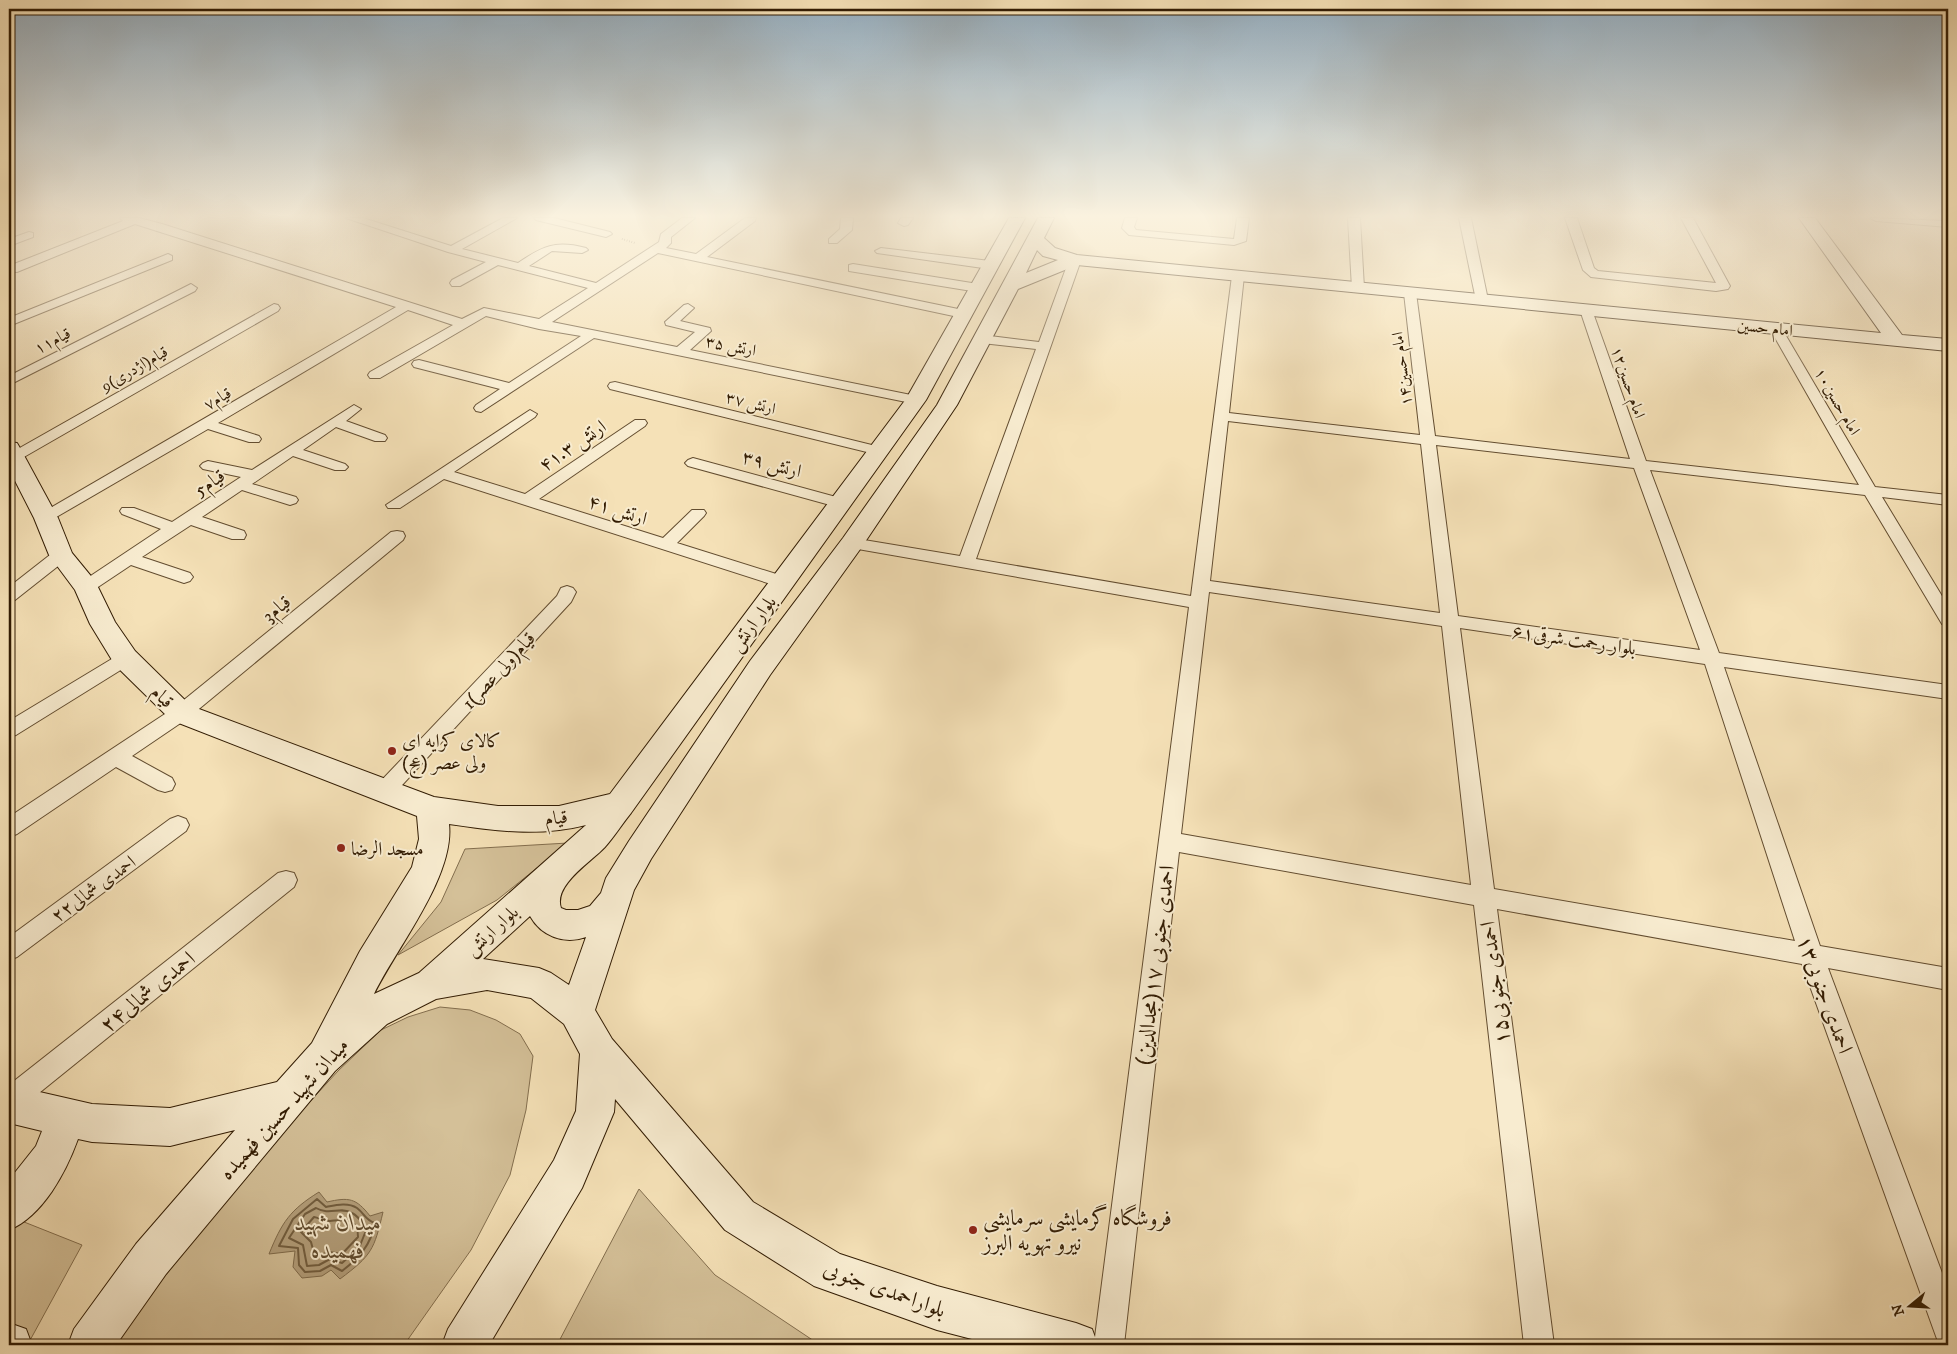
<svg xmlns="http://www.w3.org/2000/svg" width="1957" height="1354" font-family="'IM FELL DW Pica',Amiri,serif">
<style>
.green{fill:#d4c098;stroke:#836e4e}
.water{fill:#b39e7a;stroke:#7f6a4a}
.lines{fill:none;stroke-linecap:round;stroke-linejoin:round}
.shore{stroke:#725d3e;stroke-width:2}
.street-casing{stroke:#634d30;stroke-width:2}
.secondary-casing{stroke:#321c03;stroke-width:2}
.path{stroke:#321c03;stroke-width:2;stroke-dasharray:0.5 2;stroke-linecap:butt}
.street{fill:#f8ecd0;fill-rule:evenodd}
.secondary{fill:#f8ecd0;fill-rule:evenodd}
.poi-dot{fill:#8f2418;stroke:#f8ecd0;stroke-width:2}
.labels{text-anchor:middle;stroke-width:4;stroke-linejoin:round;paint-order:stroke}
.far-street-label{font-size:16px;fill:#321c03;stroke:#f8ecd0}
.street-label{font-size:19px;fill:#321c03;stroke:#f8ecd0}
.poi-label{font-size:19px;fill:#321c03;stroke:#f8ecd0;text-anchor:start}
.near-street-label{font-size:22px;fill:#321c03;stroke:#f8ecd0}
.near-poi-label{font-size:22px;fill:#321c03;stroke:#f8ecd0;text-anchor:start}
.near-water-label{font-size:24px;font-style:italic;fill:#5f4a2d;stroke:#f8ecd0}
</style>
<rect width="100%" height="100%" fill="#f5e1b7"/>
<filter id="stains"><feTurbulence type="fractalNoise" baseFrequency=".004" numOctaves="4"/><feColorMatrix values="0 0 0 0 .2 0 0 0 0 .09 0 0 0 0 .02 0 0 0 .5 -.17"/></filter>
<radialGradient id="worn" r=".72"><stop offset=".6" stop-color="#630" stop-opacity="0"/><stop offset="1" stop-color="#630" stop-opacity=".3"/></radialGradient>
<path class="green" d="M568,843L497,900L398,955L441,902L465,849Z
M440,1007L470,1010L496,1020L520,1034L533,1056L526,1110L510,1175L471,1250L404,1345H112L167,1264L264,1152L338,1071L381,1030L408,1017Z
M639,1189L715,1275L820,1345H557Z
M9,1216L82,1245L28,1344L9,1321Z"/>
<path class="water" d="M319,1192L327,1202C349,1197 356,1198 370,1216L383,1212C374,1250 372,1255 340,1279L331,1270L322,1276L302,1278L293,1267L295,1251L269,1254C282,1222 290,1210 319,1192Z"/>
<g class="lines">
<path class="shore" d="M317,1199L326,1207C336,1205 348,1202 357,1208C365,1214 365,1220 375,1223C371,1245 359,1258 342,1271L331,1265L320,1271L305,1272L299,1265L298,1248L279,1246L293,1219Z
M316,1208C330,1216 340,1206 352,1213C358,1216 363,1223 367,1228L359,1248L342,1263L330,1259L319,1265L307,1266L303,1245L289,1238L305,1214Z
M314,1217C319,1218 325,1221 330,1221C343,1220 358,1216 358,1237L342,1254L329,1252L315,1257L311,1242L301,1232Z"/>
<g class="street-casing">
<path id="street" d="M120,218H139L162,224L462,319L484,308L539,319L588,288L498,265L460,286H452L450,283L452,280L486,262L448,252L346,218H363L451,246L503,218H517L462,249L518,263C543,246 555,240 586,248L588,250L582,253L552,251L529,266L596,283L659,242L661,234L682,218H695L671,237V243L666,248L696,254L745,218H756L755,221L707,257L963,310L969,314L963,318L658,253L552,322L677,347L695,332L666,325L665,322L684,305L688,304L694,308L680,321L710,328L711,331L690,350L916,396L923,400L916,404L594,338L481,412L476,411L474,408L476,405L500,389L414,367L412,364L414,361L419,360L509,383L581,336L539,329L486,316L380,378H370L368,375L370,372L453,325L408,310L218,423L259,436L261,439L259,442H249L208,429L46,523L40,522L38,518L40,514L396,307L135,224L17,272L9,271V266L123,221Z
M534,218H554L610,232L612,234L606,237L536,220Z
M841,218H853L852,230L837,243H829V239L840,229Z
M901,218H913L908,225L904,226L898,223Z
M1125,218H1137L1134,227L1136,230L1234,239L1237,218H1249L1246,241L1234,245L1129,235L1122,228Z
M1348,218H1360L1364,288L1358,292L1352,288Z
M1459,218H1471L1488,300L1486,303H1478L1476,300Z
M1565,218H1577L1594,268L1598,271L1716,283L1681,218H1693L1730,286L1728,289L1716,291L1591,277L1583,270Z
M1870,218L1948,221V227L1876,221Z
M29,232L33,233V237L9,246V239Z
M881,248L990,261L996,265L990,269L877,253L875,251Z
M168,254L172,256V260L9,326V318Z
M1075,256L1081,260L976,559L1191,596L1232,276L1238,272L1244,276L1229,413L1420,435L1404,293L1410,289L1416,293L1435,436L1630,459L1580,310L1586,306L1592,310L1646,461L1859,485L1770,329L1776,325L1782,329L1875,487L1948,495V505L1882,497L1948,606V626L1942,624L1865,495L1650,470L1719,653L1948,685V699L1724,667L1820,946L1948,968V990L1828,968L1948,1289V1343L1937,1339L1933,1328L1802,964L1497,909L1554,1345H1524L1474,905L1179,852L1124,1345H1094L1189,607L852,548L846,547L844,543L846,539L852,538L960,556L1036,349L982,343L975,339L982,335L1039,342L1069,260ZM1228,421L1421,444L1440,613L1210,581ZM1436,445L1634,468L1700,650L1458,616ZM1209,592L1442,626L1471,885L1181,834ZM1460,628L1705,664L1795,941L1494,889Z
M853,264L978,284L984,288L978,292L849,271V265Z
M191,284L197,288L195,291L9,385V376Z
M274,304L278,305L280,308L278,311L17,461L9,462V454Z
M615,382L884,448L886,451L879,455L610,389L608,386L610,383Z
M354,405L361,409L346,421L385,435L387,438L385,441H375L336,427L303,450L345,464L348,467L345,470H335L293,456L252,484L296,497L298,500L296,503L290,505L242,490L202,517L244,531L246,535L244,539H232L191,525L142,557L190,573L193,577L190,581L184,583L131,565L92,591H80L77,587L80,583L161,529L122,514L120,511L122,508H134L172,522L241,477L203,469L200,466L203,463L208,461L252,470Z
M530,410L537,414L535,417L454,472L525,494L635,420H645L647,423L645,426L539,499L663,538L692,510H704L706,513L704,516L677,543L789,578L792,582L789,586H777L444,479L400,508H388L386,505Z
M693,458L847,500L849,503L841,508L688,466L685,463L688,460Z
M397,531L403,532L405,536L403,540L188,718L132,756L172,778L175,784L172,790L165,792L158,790L116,767L17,834L9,837V817L174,708L391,532Z
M61,550L67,551L69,555L67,559L15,600L9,602V587L55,551Z
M567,586L573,588L576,592L571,602L392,796L385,798L378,796L375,790L378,784L557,596L561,588Z
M125,651L132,653L134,658L132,663L16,735L9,737V721Z
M178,816L186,819L189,825L186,831L17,957L9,960V937L170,819Z
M286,871L294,873L297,880L294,887L18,1110L9,1114V1085L278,873Z"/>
</g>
<g class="secondary-casing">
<path id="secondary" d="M1009,218H1025L926,400L631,813C622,824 614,837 605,847C591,862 553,885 561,908L566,910H578L590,906L601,893L606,878L629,841L750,661L843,538L937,405L1038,218H1054L1044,238L1055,248L1077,255L1881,333L1799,218H1815L1902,335L1948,339V351L1077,265L1018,289L957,405L861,548L770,675L651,859L634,890L595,1010L612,1039L753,1202L840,1254L937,1286L1076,1323L1092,1329L1098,1345H995L937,1330L814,1286L725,1230L615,1099L614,1112L582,1188L489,1345H442L448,1329L554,1160L576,1111L580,1054L564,1024L531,998L487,990L436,999L387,1024L335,1071L166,1274L116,1345H68L74,1329L136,1244L235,1130L170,1146L92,1142L78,1139C66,1172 43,1216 9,1230V1180L36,1146L42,1131L9,1123V1085L92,1104L170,1108L277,1082L312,1043L360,951L412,867L419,839L417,816L171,720L115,665L90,624L75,590L49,555L34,518L9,469V442L17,443L20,448L58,518L72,553L95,581L115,622L135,651L191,706L434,797L498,806H559L610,794L906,399ZM1037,250L1043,256L1058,260L1026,273ZM449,824C496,831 539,837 586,825L419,973L374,994C397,947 455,876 449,824ZM530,916C541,936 564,945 586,937L569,985L551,973L539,968L483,959Z
M9,1323L26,1329L32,1345H9Z"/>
</g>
<path class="path" d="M622,239L635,243"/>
<use href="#street" class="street"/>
<use href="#secondary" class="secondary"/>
</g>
<linearGradient id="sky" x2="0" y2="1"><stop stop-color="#93abbc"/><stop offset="0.53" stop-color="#faf2df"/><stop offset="1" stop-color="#faf2df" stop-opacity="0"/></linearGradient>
<rect width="1957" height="408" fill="url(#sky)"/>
<g class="poi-dot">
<circle cx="392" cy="751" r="5"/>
<circle cx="341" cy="848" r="5"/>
<circle cx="973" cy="1230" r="5"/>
</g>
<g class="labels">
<g class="far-street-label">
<text transform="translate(1765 327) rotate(6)" y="6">امام حسین</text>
<text transform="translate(52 340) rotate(-27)" y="6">قیام۱۱</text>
<text transform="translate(731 345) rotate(11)" y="6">ارتش ۳۵</text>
<text transform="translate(134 368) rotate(-30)" y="6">قیام(اژدری)9</text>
<text transform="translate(1401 369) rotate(-97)" y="6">امام حسین۱۴</text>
<text transform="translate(1629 382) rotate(71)" y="6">امام حسین۱۲</text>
<text transform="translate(217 398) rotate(-31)" y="6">قیام۷</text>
<text transform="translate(1838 401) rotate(60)" y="6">امام حسین۱۰</text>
<text transform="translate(751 402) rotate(14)" y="6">ارتش ۳۷</text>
</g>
<g class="street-label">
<text transform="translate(572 445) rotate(-34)" y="7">ارتش ۴۱.۳</text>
<text transform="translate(772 463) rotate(15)" y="7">ارتش ۳۹</text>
<text transform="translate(209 482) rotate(-34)" y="7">قیام5</text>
<text transform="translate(618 509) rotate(18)" y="7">ارتش ۴۱</text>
<text transform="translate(276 608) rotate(-39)" y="7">قیام3</text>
<text transform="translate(752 623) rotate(-53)" y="7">بلوار ارتش</text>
<text transform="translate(1574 639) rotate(8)" y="7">بلوار رحمت شرقی۶۱</text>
<text transform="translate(498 670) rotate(-47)" y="7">قیام(ولی عصر)1</text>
<text transform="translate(163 696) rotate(43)" y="7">قیام</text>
<text transform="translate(556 817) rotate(-7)" y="7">قیام</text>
<text transform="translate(93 888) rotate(-36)" y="7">احمدی شمالی۲۲</text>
<text transform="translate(491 930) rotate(-42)" y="7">بلوار ارتش</text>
</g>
<g class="poi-label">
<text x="402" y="747">کالای کرایه ای<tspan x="402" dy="22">ولی عصر (عج)</tspan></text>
<text x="351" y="855">مسجد الرضا</text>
</g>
<g class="near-street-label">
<text transform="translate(1154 965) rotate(-83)" y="8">احمدی جنوبی ۱۷(مجدالدین)</text>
<text transform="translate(1494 983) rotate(-97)" y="8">احمدی جنوبی۱۵</text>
<text transform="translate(147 991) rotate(-39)" y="8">احمدی شمالی۲۴</text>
<text transform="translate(1826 994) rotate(70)" y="8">احمدی جنوبی۱۳</text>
<text transform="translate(283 1108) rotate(-48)" y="8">میدان شهید حسین فهمیده</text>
<text transform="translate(885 1288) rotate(20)" y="8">بلواراحمدی جنوبی</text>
</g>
<g class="near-poi-label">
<text x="983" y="1225">فروشگاه گرمایشی سرمایشی<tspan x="983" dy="25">نیرو تهویه البرز</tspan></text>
</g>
<g class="near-water-label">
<text x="338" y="1230">میدان شهید<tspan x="338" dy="28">فهمیده</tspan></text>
</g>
</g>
<rect width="1957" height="1354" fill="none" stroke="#f5e1b7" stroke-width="30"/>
<rect x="10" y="10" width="1937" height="1334" fill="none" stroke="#321c03" stroke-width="2.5"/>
<rect x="15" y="15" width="1927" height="1324" fill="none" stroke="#321c03"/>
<g transform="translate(1910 1306) rotate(252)" stroke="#f8ecd0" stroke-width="4" paint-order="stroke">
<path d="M0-4L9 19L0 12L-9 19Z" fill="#321c03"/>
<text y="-8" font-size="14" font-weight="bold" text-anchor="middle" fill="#321c03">N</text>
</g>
<rect width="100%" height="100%" filter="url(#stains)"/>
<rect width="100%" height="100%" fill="url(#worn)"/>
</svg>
